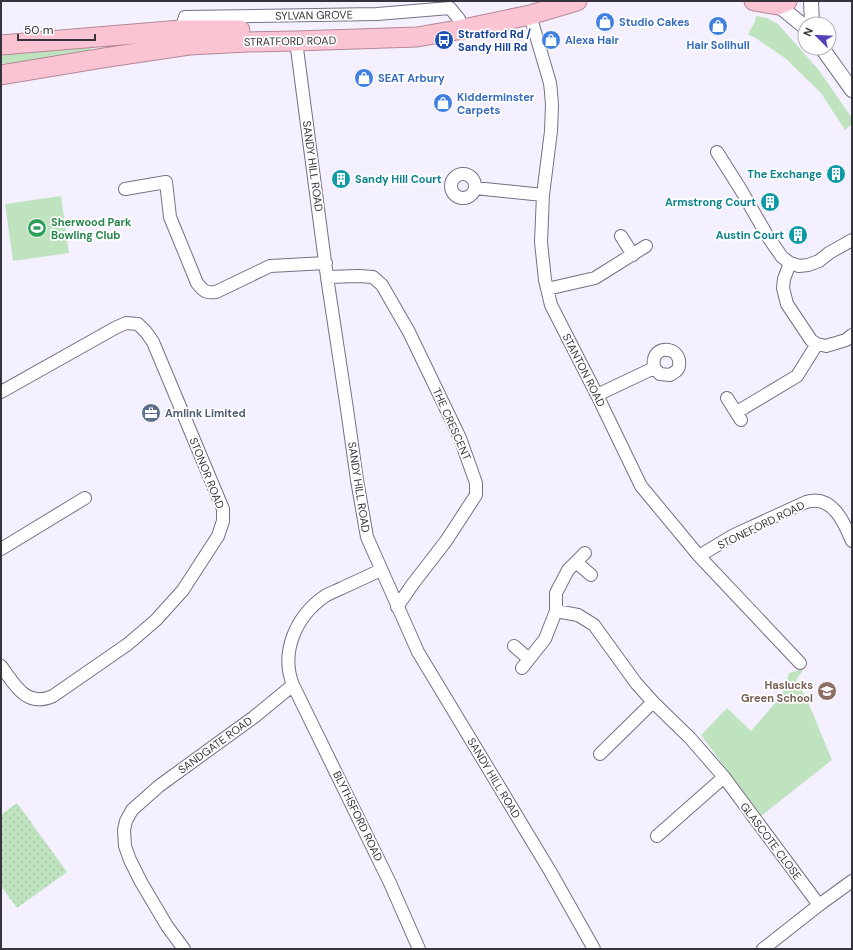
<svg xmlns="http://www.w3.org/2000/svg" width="853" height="950" font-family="'DM Sans',sans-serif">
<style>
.green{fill:#bfe3be}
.garden{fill:url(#garden-dots)}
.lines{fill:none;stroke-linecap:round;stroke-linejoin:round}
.minor-casing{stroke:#776f84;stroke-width:14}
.tertiary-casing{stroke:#776f84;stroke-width:16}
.trunk-casing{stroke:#b58897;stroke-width:21}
.minor{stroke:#fff;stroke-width:12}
.tertiary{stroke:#fff;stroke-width:14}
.trunk{stroke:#fac4d3;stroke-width:19}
.labels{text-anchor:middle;stroke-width:3.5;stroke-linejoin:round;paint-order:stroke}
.street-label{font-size:11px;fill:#37333d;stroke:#fff}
.shop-label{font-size:11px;font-weight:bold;fill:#366cbe;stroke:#fff;text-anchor:start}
.transit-label{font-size:11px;font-weight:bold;fill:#164399;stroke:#fff;text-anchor:start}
.culture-label{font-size:11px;font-weight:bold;fill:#0d838f;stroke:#fff;text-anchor:end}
.leisure-label{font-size:11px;font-weight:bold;fill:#27864d;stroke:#fff;text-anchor:start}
.service-label{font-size:11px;font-weight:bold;fill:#4e5e75;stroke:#fff;text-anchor:start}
.education-label{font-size:11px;font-weight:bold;fill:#785e54;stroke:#fff;text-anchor:end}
</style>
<defs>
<pattern id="garden-dots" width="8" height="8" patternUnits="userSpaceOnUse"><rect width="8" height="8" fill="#bfe3be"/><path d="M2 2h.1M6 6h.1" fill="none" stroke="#a5c3a4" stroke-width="1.8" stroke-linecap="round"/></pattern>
</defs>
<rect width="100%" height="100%" fill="#f5f0ff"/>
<path class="green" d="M756,16L767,18L778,24L818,69L852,118V124L845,130L821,93L785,58L754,37L748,35C751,27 755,24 756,16Z
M92,44L91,49L86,54L4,64L1,62V53Z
M61,196L69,253L13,261L5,204Z
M804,669L796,680L808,702L832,760L761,816L701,735L727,708L751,731L782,695L789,673Z"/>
<path class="garden" d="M17,803L67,872L17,908L1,886V815Z"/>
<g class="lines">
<g class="minor-casing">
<path id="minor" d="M450,8L459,19
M530,15L550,83L551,92L552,105L551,131L543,195L541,242L545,280L551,305L597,395L641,486L699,556L800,663
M181,30L185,17L377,14L450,8
M296,41L327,277L347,409L357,480L367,537L418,652L550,871L594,949
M717,152L741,190L768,237L782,257L790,263L799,266L808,265L819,261L829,253L852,240
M451 186a12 12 0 1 1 24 0a12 12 0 1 1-24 0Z
M475,188L543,195
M125,189L166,182L170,217L197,283C204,292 206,293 216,292L270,266L326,263
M621,236L633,255
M790,263L784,279L783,288L787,304L811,340L817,344L826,346L846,340L852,335
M327,277L359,276L373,277L382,285L409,332L460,438L476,483V495L446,541L412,585L397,607
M547,289L595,278L646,246
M1,392L115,328L126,323L138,324L146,332L153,342L223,509V521L218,536L183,590L156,620L128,644L53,696C26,708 15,685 1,666
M597,395L654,368C654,366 653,361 654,359C657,346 676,347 679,360C679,363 680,366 678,369C676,372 673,373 670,375L660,374L654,368
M727,398L741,420
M737,412L797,376L817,344
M1,549L85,498
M585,553L568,570L556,593V611L578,615L594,625L636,683L653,702L690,738L724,777L819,905
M699,556L734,535L806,502C832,494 844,522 852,541
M576,562L591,575
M514,646L529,659
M522,668L545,639L556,611
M293,685L390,883L419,949
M600,754L653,702
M657,836L724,777
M184,949L167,926L141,882L130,860L125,846L124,830L126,821L132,810L159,786L254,717L293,685C280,652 296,616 325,596C330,593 336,591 342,588C355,582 368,576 381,570
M763,949L819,905L852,881"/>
</g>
<g class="tertiary-casing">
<path id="tertiary" d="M773,1L805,27
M811,1L812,24
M822,48L852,90"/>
</g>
<g class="trunk-casing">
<path id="trunk" d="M754,1L778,5L787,1
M1,45L181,30H240
M1,75L103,58L189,45L248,42L296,41L417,37L463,29L530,15L577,1"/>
</g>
<use href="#minor" class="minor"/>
<use href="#tertiary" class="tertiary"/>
<use href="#trunk" class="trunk"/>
</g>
<defs>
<g id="shop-disc" transform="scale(1)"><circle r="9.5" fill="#3f7fe0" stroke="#fff"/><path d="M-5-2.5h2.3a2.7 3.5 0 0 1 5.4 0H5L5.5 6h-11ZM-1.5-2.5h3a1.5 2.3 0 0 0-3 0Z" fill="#fff"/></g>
<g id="bus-disc" transform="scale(1)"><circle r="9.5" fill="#1a4fb4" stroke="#fff"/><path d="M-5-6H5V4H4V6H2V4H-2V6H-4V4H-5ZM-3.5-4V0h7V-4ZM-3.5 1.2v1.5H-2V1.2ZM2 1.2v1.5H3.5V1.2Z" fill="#fff"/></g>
<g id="building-disc" transform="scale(1)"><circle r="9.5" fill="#0f9aa8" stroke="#fff"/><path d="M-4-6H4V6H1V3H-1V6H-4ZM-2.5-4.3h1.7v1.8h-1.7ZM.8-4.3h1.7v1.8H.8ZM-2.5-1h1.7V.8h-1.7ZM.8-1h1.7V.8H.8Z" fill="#fff"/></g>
<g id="stadium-disc" transform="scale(1)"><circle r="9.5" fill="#2e9e5b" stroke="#fff"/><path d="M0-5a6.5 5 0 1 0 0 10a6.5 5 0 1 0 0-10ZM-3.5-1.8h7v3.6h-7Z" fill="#fff"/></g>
<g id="office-disc" transform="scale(1)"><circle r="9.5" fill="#5c6f8a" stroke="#fff"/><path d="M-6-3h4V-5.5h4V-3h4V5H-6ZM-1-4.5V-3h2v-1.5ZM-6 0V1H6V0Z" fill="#fff"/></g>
<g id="school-disc" transform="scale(1)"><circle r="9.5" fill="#8d6e63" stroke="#fff"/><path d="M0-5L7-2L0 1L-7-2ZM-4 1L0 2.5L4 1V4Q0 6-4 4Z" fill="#fff"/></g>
</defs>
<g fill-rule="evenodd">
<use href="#shop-disc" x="605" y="22"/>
<use href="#shop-disc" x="718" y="26"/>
<use href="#bus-disc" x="444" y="40"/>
<use href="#shop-disc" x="551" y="40"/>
<use href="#shop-disc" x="364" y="78"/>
<use href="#shop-disc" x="443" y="103"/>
<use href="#building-disc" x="836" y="174"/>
<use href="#building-disc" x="341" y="179"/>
<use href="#building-disc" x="770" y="202"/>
<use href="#stadium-disc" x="37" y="228"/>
<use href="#building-disc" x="798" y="235"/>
<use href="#office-disc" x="151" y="413"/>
<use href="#school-disc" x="827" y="691"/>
</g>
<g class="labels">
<g class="street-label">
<text transform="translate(314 15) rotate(-1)" y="4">SYLVAN GROVE</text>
<text transform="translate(290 41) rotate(-1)" y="4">STRATFORD ROAD</text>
<text transform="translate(313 166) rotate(82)" y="4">SANDY HILL ROAD</text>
<text transform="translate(584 370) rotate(63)" y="4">STANTON ROAD</text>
<text transform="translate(452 424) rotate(66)" y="4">THE CRESCENT</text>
<text transform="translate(207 473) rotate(68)" y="4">STONOR ROAD</text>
<text transform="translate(359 487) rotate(81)" y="4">SANDY HILL ROAD</text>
<text transform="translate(761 525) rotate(-26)" y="4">STONEFORD ROAD</text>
<text transform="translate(215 745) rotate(-36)" y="4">SANDGATE ROAD</text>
<text transform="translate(494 778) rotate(59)" y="4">SANDY HILL ROAD</text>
<text transform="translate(358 816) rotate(64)" y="4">BLYTHSFORD ROAD</text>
<text transform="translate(771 841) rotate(53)" y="4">GLASCOTE CLOSE</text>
</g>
<g class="shop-label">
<text x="619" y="26">Studio Cakes</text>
<text x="565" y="44">Alexa Hair</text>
<text x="718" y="49" text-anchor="middle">Hair Solihull</text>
<text x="378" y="82">SEAT Arbury</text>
<text x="457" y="101">Kidderminster<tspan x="457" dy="13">Carpets</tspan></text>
</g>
<g class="transit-label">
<text x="458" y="38">Stratford Rd /<tspan x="458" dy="13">Sandy Hill Rd</tspan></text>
</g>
<g class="culture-label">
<text x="822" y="178">The Exchange</text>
<text x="355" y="183" text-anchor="start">Sandy Hill Court</text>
<text x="756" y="206">Armstrong Court</text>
<text x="784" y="239">Austin Court</text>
</g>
<g class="leisure-label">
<text x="51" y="226">Sherwood Park<tspan x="51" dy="13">Bowling Club</tspan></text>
</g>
<g class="service-label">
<text x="165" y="417">Amlink Limited</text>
</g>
<g class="education-label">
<text x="813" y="689">Haslucks<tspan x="813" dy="13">Green School</tspan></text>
</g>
</g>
<rect width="853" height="950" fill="none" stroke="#37333d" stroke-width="4"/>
<g transform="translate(817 36) rotate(294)"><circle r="19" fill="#ffffff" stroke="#afadb1"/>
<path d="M0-3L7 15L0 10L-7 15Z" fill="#5740b8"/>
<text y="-6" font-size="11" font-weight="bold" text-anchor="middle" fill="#37333d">N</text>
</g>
<path d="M18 34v6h77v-6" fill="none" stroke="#37333d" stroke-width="2"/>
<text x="24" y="34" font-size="12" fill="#37333d" stroke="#ffffff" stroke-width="3" paint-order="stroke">50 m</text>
</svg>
